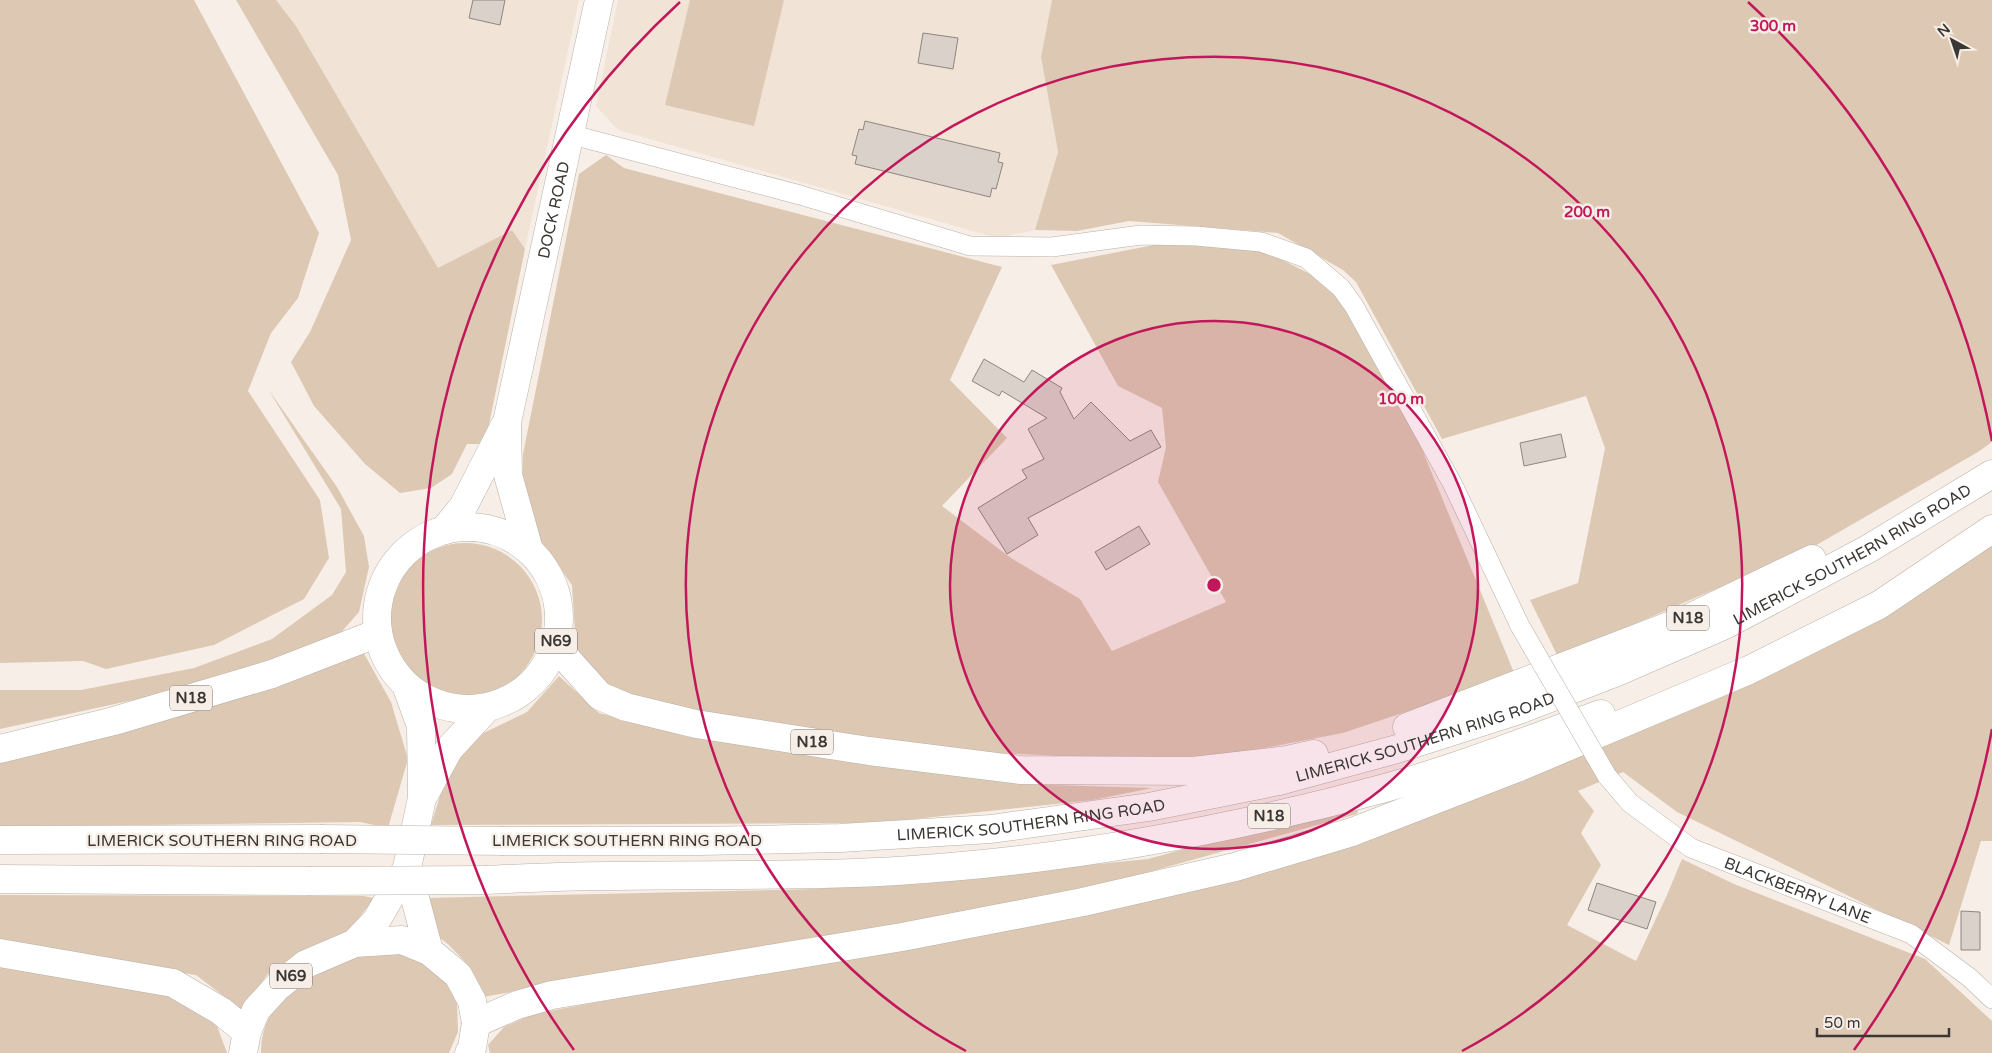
<svg xmlns="http://www.w3.org/2000/svg" width="1992" height="1053" font-family="'Varela Round',sans-serif">
<style>
.built{fill:#f1e3d5}
.green{fill:#ddc9b3}
.building{fill:#dad2ca;stroke:#8e867f}
.lines{fill:none;stroke-linecap:round;stroke-linejoin:round}
.minor-casing{stroke:#b7b0a8;stroke-width:20}
.secondary-casing{stroke:#b7b0a8;stroke-width:29}
.primary-casing{stroke:#b7b0a8;stroke-width:29}
.trunk-casing{stroke:#b7b0a8;stroke-width:29}
.minor{stroke:#fff;stroke-width:19}
.secondary{stroke:#fff;stroke-width:28}
.primary{stroke:#fff;stroke-width:28}
.trunk{stroke:#fff;stroke-width:28}
.minor-bridge-casing{stroke:#b7b0a8;stroke-width:20;stroke-linecap:butt}
.trunk-bridge-casing{stroke:#b7b0a8;stroke-width:29;stroke-linecap:butt}
.minor-bridge{stroke:#fff;stroke-width:19}
.trunk-bridge{stroke:#fff;stroke-width:28}
.ring{fill:none;stroke:#c2185b;stroke-width:2.5}
.labels{text-anchor:middle;stroke-width:5;stroke-linejoin:round;paint-order:stroke}
.shield{fill:#f7efe7;stroke:#736e6a;stroke-width:1}
.shield-label{font-size:15px;font-weight:bold;fill:#3a3734}
.street-label{font-size:16px;fill:#3a3734;stroke:#f7efe7}
.centre{fill:#c2185b;stroke:#f7efe7;stroke-width:2.5}
.ring-label{font-size:15px;text-anchor:middle;font-weight:bold;fill:#c2185b;stroke:#f7efe7;stroke-width:5;stroke-linejoin:round;paint-order:stroke}
</style>
<rect width="100%" height="100%" fill="#f7efe7"/>
<path class="built" d="M276,0H579L525,249L511,230L438,269L296,26Z
M618,0H1052L1041,57L1058,152L1035,230L997,238L618,130L596,106Z"/>
<path class="green" d="M0,0H194L319,233L298,298L271,333L248,391L320,500L329,558L304,599L214,645L106,669L83,661L0,663Z
M236,0H276L296,26L438,268L512,230L525,249L485,444H467L452,474L431,488L400,493L365,464L314,406L291,362L310,332L351,240L338,175Z
M690,0H784L754,126L665,105Z
M1052,0H1992V442L1978,452L1813,547L1558,657L1530,600L1578,583L1605,448L1586,396L1442,439L1356,282L1343,270L1278,233L1129,221L1077,231L1035,230L1058,152L1041,57Z
M606,155L624,168L1002,267L950,380L1007,438L942,506L1011,558L1080,599L1112,651L1226,602L1158,482L1166,447L1162,408L1118,386L1051,265L1164,243L1267,252L1310,274L1345,303L1417,437L1515,675L1343,733L1222,756L1098,758L939,750L645,702L602,687L576,647L572,585L539,539L522,498L523,454L579,174Z
M268,389L337,487L364,536L369,567L359,612L337,637L184,689L0,729V690H81L194,668L272,639L332,595L346,572L341,509Z
M1992,541V841H1981L1949,945L1677,812L1623,772L1578,791L1594,811L1581,833L1601,865L1567,925L1636,961L1667,895L1682,859L1734,884L1925,959L1992,1021V1053H490L488,1045L504,1027L533,1014L749,974L1386,829Z
M388 620a77 77 0 1 1 154 0a77 77 0 1 1-154 0Z
M362,650L391,702L408,759L388,828L360,822L0,827V753L212,702L335,665Z
M559,676L599,713L688,737L1020,784L1152,788L1093,800L877,823L431,825L448,770L471,739L527,712Z
M1360,801L1357,814L1127,878L1006,904L483,997L468,965L449,945L436,935L426,898L815,889L998,874L1148,859Z
M0,895L363,896L374,898L350,930L303,950L267,975L242,1010L196,975L0,944Z
M395,953L425,961L446,980L457,1003L458,1032L449,1053H261C261,998 310,971 357,957C369,954 383,955 395,953Z
M0,966L173,991L214,1018L227,1053H0Z"/>
<path class="building" d="M473,0H505L500,25L469,18Z
M923,33L958,38L953,69L918,63Z
M865,121L1000,153L998,162L1003,163L996,189L992,188L990,197L855,164L857,156L852,155L859,129L863,130Z
M984,359L1024,382L1032,370L1062,388L1060,392L1074,419L1091,402L1130,441L1151,430L1161,447L1028,518L1038,535L1007,554L978,508L1027,478L1022,470L1044,459L1028,429L1047,418L1002,391L999,396L972,381Z
M1561,434L1566,457L1524,466L1520,443Z
M1139,526L1150,544L1106,570L1095,552Z
M1597,883L1656,902L1647,929L1588,910Z
M1961,911L1980,912V950H1961Z"/>
<g class="lines">
<g class="minor-casing">
<g id="minor">
<path d="M569,134L800,195L970,246L1052,247L1141,235L1196,236L1261,242L1306,258L1341,288L1354,306L1453,485L1520,626"/>
<path id="s1" d="M1607,776L1630,803L1691,848L1911,934L1970,978L1992,999"/>
</g>
</g>
<g class="secondary-casing">
<g id="secondary">
<path d="M444,530L463,507L505,425"/>
<path id="s2" d="M529,550L508,475L507,422L599,0"/>
</g>
</g>
<g class="primary-casing">
<path id="primary" d="M377 618a91 91 0 1 1 182 0a91 91 0 1 1-182 0Z
M424,795L449,749L487,708
M407,868L429,951
M355,943L376,921L407,868L422,798L421,726L406,685
M243,1053L247,1032L256,1010L277,987L306,964L355,943L402,940L429,951L458,975L472,1001L476,1023L472,1048L469,1053"/>
</g>
<g class="trunk-casing">
<g id="trunk">
<path d="M555,646L600,696L626,707L696,724L869,751L1021,770L1193,771L1287,760L1314,754"/>
<path d="M1407,727L1687,619L1812,559"/>
<path d="M0,749L114,721L272,674L378,633"/>
<path d="M0,840L320,839"/>
<path id="s3" d="M504,841H701L840,838L991,829L1149,807L1279,781L1397,749L1516,711L1617,672L1725,625L1868,549L1992,474"/>
<path d="M0,879L308,881"/>
<path d="M487,880C527,878 566,876 606,876C703,874 800,877 897,871C1062,861 1227,831 1385,788C1458,768 1530,739 1601,714"/>
<path d="M0,953L173,983L221,1011L247,1032"/>
<path d="M476,1023L517,1005L552,995L902,937L1083,902L1235,867L1352,832L1517,768L1749,670L1879,605L1992,529"/>
</g>
</g>
<use href="#minor" class="minor"/>
<use href="#secondary" class="secondary"/>
<use href="#primary" class="primary"/>
<use href="#trunk" class="trunk"/>
<g class="minor-bridge-casing">
<path id="minor-bridge" d="M1520,626L1607,776"/>
</g>
<g class="trunk-bridge-casing">
<path id="trunk-bridge" d="M320,839L504,841
M308,881L487,880"/>
</g>
<use href="#minor-bridge" class="minor-bridge"/>
<use href="#trunk-bridge" class="trunk-bridge"/>
</g>
<circle cx="1214" cy="585" r="264" fill="#c2185b" fill-opacity=".12"/>
<g class="ring">
<circle cx="1214" cy="585" r="264"/>
<path d="M966 1051A528 528 0 1 1 1462 1051"/>
<path d="M1992 729A791 791 0 0 1 1854 1050M574 1050A791 791 0 0 1 680 2M1748 2A791 791 0 0 1 1992 441"/>
</g>
<g class="labels">
<g class="shield">
<rect x="1667" y="605.5" width="42" height="25" rx="4"/>
<rect x="535" y="628.5" width="42" height="25" rx="4"/>
<rect x="170" y="685.5" width="42" height="25" rx="4"/>
<rect x="791" y="729.5" width="42" height="25" rx="4"/>
<rect x="1248" y="803.5" width="42" height="25" rx="4"/>
<rect x="270" y="963.5" width="42" height="25" rx="4"/>
</g>
<g class="shield-label">
<text x="1688" y="623">N18</text>
<text x="556" y="646">N69</text>
<text x="191" y="703">N18</text>
<text x="812" y="747">N18</text>
<text x="1269" y="821">N18</text>
<text x="291" y="981">N69</text>
</g>
<g class="street-label">
<text dy="6" stroke="none"><textPath href="#s2" startOffset="348">DOCK ROAD</textPath></text>
<text dy="6" stroke="none"><textPath href="#s3" startOffset="1398">LIMERICK SOUTHERN RING ROAD</textPath></text>
<text dy="6" stroke="none"><textPath href="#s3" startOffset="932">LIMERICK SOUTHERN RING ROAD</textPath></text>
<text dy="6" stroke="none"><textPath href="#s3" startOffset="528">LIMERICK SOUTHERN RING ROAD</textPath></text>
<text x="222" y="846">LIMERICK SOUTHERN RING ROAD</text>
<text x="627" y="846">LIMERICK SOUTHERN RING ROAD</text>
<text dy="6" stroke="none"><textPath href="#s1" startOffset="226">BLACKBERRY LANE</textPath></text>
</g>
</g>
<circle cx="1214" cy="585" r="8" class="centre"/>
<g class="ring-label">
<text x="1773" y="31">300 m</text>
<text x="1587" y="217">200 m</text>
<text x="1401" y="404">100 m</text>
</g>
<g transform="translate(1952 40) rotate(320)" stroke="#f7efe7" stroke-width="4" paint-order="stroke">
<path d="M0-4L9 19L0 12L-9 19Z" fill="#3a3734"/>
<text y="-8" font-size="14" font-weight="bold" text-anchor="middle" fill="#3a3734">N</text>
</g>
<path d="M1817 1028v8h132v-8" fill="none" stroke="#3a3734" stroke-width="2.5"/>
<text x="1824" y="1028" font-size="15" fill="#3a3734" stroke="#f7efe7" stroke-width="4" paint-order="stroke">50 m</text>
</svg>
